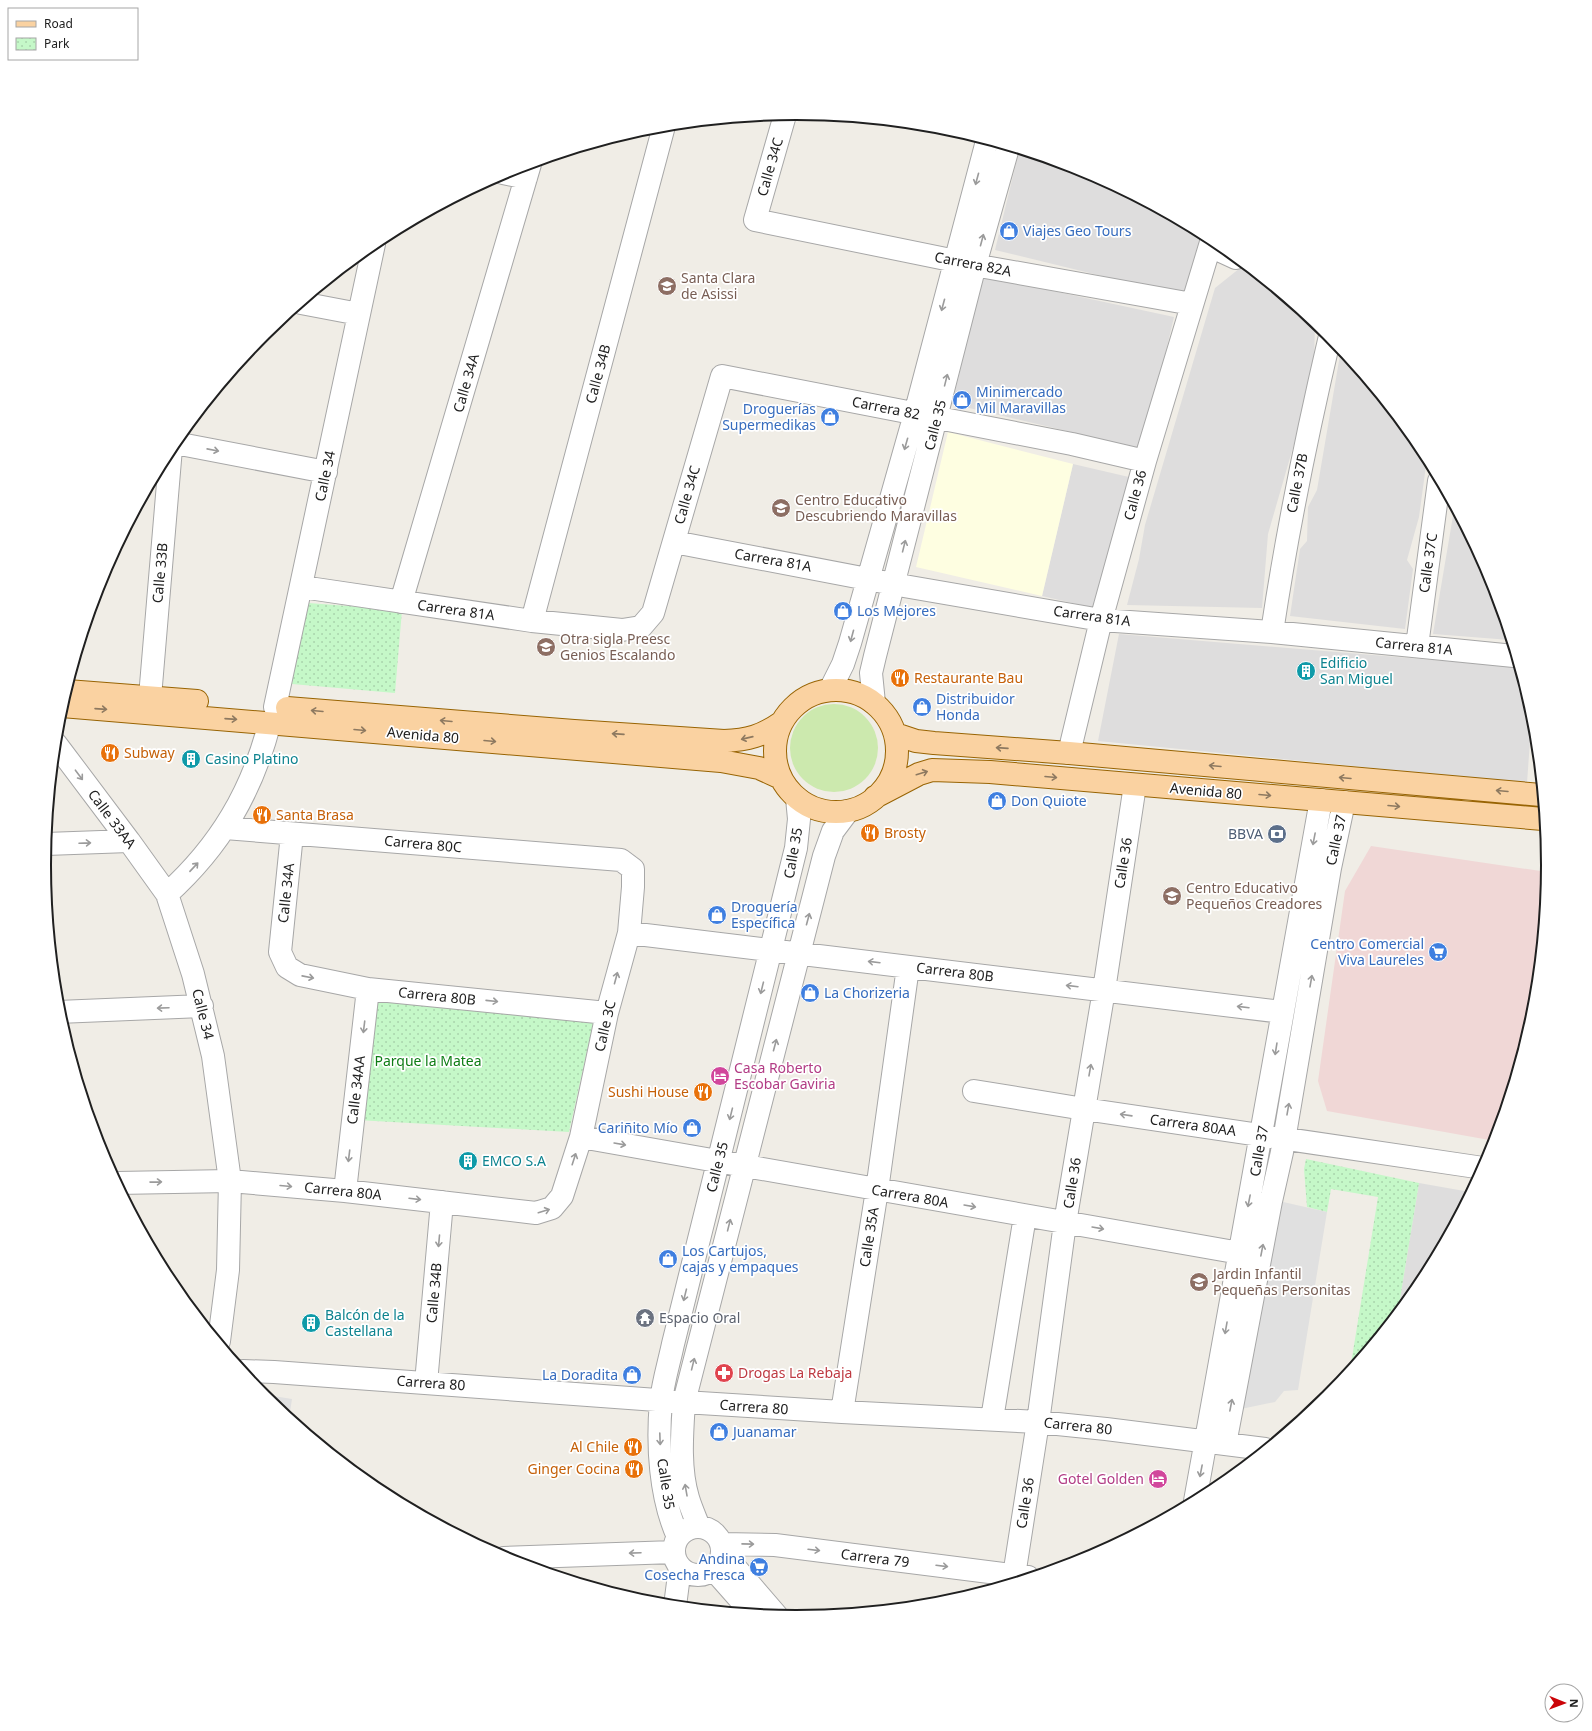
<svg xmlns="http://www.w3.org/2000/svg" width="1592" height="1731" font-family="'Noto Sans',sans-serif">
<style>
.residential{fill:#dedddd}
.commercial{fill:#f0d7d6}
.education{fill:#fefee1}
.grass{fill:#cce9ae}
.park{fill:url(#park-dots)}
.parking{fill:#e0e0e0}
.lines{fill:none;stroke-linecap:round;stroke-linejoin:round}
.minor-casing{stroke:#a7a7a7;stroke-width:24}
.major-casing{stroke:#986403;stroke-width:24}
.minor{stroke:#fff;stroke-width:22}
.major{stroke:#fad2a1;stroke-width:22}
.oneway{stroke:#9b9b9b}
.oneway2{stroke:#8d7960}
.labels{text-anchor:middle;stroke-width:3.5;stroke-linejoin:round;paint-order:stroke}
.street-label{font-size:14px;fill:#202020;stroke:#fff}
.shop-label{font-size:14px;fill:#366cbe;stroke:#fff;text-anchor:start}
.education-label{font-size:14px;fill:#785e54;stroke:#fff;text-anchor:start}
.culture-label{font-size:14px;fill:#0d838f;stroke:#fff;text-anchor:start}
.food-label{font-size:14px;fill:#c56008;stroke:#fff;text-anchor:start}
.service-label{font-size:14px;fill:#4e5e75;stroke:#fff;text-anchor:end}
.park-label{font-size:14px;fill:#0e7d15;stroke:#fff}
.hotel-label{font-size:14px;fill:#b23c85;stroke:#fff;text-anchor:start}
.worship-label{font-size:14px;fill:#5b616d;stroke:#fff;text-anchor:start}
.health-label{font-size:14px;fill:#be3a42;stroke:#fff;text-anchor:start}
.rim{fill:none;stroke:#202020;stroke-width:2}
</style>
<defs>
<pattern id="park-dots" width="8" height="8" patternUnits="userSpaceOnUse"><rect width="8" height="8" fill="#c5f8c8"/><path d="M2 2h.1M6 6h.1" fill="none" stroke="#a9d4ac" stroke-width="1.8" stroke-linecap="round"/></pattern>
</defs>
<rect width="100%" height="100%" fill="#f0ede6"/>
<path class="residential" d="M1019,151L1084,171L1205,236L1188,297L995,250Z
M1240,268L1256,275L1265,282V287L1273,289L1281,296V300L1292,304L1315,323L1314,364L1296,437L1268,534L1262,608L1127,605L1139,559L1145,525L1215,288Z
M983,276L1174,317L1143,449L952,404Z
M1341,349L1421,448L1427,458L1419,517L1407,560L1413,569L1405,629L1290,616L1300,549L1307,541L1308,507L1317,490Z
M1073,464L1129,477L1098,609L1042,596Z
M1454,510L1491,578L1510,640L1433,634Z
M1119,634L1518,667L1532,713L1527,783L1098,741Z
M1419,1183L1470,1192L1421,1283L1398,1311Z"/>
<path class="commercial" d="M1371,846L1547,872L1534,1012L1495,1141L1327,1111L1318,1081L1345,891Z"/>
<path class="education" d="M948,432L1073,464L1042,596L916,567Z"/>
<path class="grass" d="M790 748a44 44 0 1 1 88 0a44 44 0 1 1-88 0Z"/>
<path class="park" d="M304,601L308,603L402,610L395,693L292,684Z
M371,992L595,1015L569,1132L357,1120Z
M1306,1159L1419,1183L1398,1311L1350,1370L1378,1197L1331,1189L1327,1212L1307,1207L1304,1169Z"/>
<path class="parking" d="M1279,1201L1327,1212L1298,1390L1284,1391L1275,1402L1241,1409Z
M261,1394L292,1399L289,1418L264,1397Z"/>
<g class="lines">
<g class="minor-casing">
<path id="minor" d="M785,115L755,220L985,267L1192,304
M503,173L526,178
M1210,246L1236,258
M301,303L359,314
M175,443L326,472
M674,542L904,586L1101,620L1272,632L1514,656
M302,587L532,621L622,630L641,627L653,613L722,376L1072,444L1145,461
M401,602L530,164
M532,621L664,126
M1272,632C1287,532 1307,434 1330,336
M1417,646L1439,481
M830,690L843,664L850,643L915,414L987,141
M150,697L171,448
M874,703L871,673L875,656L975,265L1008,148
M275,707L374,244
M56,744L129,841L167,894L193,974L213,1056L230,1181L228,1270L219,1341
M1069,753L1101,620L1145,461L1212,239
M292,834L280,952L287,967L300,975L368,989L607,1013
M46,844L129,841
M167,894C220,846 252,792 270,722
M629,933L1282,1012
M58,1012L202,1006
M974,1091L1084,1109L1483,1168
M581,1137L1240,1253
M117,1183L230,1181L345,1191L536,1213L552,1208L562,1196L581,1137L607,1013L629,933L633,887V869L621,860L225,828
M345,1191L368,989
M243,1371L274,1372L684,1402L842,1412L1038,1422L1106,1429L1265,1449
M426,1383L442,1202
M842,1412L877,1190L908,967
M992,1419L1025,1216
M1225,1444L1271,1201L1282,1152L1330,868L1344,802
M1195,1501L1321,800
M674 1551a24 24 0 1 1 48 0a24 24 0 1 1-48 0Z
M699,1527C695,1517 691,1508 688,1498C679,1468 682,1433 684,1402L824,856L833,831L848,811
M678,1537C660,1497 657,1445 661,1401C663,1382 669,1363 673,1344L796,848L799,819L797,798
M722,1544L775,1545L1028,1577
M722,1552L777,1616
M504,1558L674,1552
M714,1570L752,1613
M1013,1582L1038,1422L1065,1223L1104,990L1135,785
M675,1606L680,1567"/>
</g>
<g class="major-casing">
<path id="major" d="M775 751a61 61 0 1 1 122 0a61 61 0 1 1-122 0Z
M67,691L197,701
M62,706L721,761L759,768L781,778
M287,708L574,731L724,741C748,740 762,736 782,722
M895,734L916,741L934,743L1069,753L1541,795
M875,797L919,774L932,770L990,772L1543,819"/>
</g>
<use href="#minor" class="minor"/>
<use href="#major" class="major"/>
</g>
<defs><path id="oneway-shaft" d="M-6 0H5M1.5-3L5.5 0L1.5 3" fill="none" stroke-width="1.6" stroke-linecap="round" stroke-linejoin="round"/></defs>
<g class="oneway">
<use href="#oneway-shaft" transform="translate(977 179) rotate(105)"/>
<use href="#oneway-shaft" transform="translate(982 240) rotate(-75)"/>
<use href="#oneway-shaft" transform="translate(943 305) rotate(105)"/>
<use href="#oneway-shaft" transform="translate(946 380) rotate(-76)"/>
<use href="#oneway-shaft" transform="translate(906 444) rotate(106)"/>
<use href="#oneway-shaft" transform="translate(213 450) rotate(11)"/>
<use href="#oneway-shaft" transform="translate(904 546) rotate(-76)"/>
<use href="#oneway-shaft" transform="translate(852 636) rotate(105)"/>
<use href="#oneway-shaft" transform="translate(79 775) rotate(53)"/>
<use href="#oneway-shaft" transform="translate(1314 839) rotate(101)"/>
<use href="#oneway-shaft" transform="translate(85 843) rotate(-2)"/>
<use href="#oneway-shaft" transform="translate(194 867) rotate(-47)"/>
<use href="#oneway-shaft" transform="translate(808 919) rotate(-75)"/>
<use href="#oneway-shaft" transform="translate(874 962) rotate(-173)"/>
<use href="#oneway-shaft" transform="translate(308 977) rotate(11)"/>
<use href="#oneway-shaft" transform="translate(616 978) rotate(-75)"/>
<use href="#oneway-shaft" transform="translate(1311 981) rotate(-80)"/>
<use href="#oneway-shaft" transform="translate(1072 986) rotate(-173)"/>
<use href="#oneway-shaft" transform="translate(762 988) rotate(104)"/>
<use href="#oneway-shaft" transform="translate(492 1001) rotate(6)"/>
<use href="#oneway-shaft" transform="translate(1243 1007) rotate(-173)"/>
<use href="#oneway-shaft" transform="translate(163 1008) rotate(178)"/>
<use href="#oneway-shaft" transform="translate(364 1027) rotate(97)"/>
<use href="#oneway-shaft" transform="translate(775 1045) rotate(-75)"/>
<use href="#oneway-shaft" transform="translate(1276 1049) rotate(99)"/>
<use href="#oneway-shaft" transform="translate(1090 1070) rotate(-80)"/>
<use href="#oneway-shaft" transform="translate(1288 1109) rotate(-80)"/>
<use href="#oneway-shaft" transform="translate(731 1114) rotate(104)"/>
<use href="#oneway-shaft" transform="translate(1126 1115) rotate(-172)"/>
<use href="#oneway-shaft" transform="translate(620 1144) rotate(10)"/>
<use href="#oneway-shaft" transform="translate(349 1156) rotate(97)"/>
<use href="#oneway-shaft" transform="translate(574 1159) rotate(-72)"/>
<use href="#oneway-shaft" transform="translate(156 1182) rotate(-1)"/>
<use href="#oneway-shaft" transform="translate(286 1186) rotate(5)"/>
<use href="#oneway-shaft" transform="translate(415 1199) rotate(7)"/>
<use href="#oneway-shaft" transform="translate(1249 1201) rotate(101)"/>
<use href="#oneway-shaft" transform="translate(970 1206) rotate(10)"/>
<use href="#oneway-shaft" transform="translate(544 1211) rotate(-17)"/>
<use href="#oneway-shaft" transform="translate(729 1225) rotate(-76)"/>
<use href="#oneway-shaft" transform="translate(1098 1228) rotate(10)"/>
<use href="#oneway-shaft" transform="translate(439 1241) rotate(95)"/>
<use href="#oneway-shaft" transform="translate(1262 1250) rotate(-79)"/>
<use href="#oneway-shaft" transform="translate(685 1295) rotate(104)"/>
<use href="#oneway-shaft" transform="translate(1226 1328) rotate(100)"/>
<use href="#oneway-shaft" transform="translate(693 1364) rotate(-76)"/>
<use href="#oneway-shaft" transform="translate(1231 1405) rotate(-79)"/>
<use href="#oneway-shaft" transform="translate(660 1439) rotate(88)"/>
<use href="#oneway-shaft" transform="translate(1201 1471) rotate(101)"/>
<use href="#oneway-shaft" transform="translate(686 1490) rotate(-100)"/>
<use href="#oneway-shaft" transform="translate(748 1544) rotate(1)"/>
<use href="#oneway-shaft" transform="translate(814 1550) rotate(7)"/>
<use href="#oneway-shaft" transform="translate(635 1553) rotate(178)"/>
<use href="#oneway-shaft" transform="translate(942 1566) rotate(7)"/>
</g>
<g class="oneway2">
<use href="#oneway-shaft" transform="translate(101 709) rotate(4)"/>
<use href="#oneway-shaft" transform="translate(317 711) rotate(-175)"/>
<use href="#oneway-shaft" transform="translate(231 719) rotate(4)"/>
<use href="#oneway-shaft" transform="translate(446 721) rotate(-175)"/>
<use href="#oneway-shaft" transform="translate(360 730) rotate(5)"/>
<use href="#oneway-shaft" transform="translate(618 734) rotate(-176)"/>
<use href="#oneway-shaft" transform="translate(747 738) rotate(167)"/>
<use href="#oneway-shaft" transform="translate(490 741) rotate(5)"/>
<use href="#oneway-shaft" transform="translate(1002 748) rotate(-176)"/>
<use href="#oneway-shaft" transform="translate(1215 766) rotate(-175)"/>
<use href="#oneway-shaft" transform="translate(922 773) rotate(-17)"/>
<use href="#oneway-shaft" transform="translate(1051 777) rotate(5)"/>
<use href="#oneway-shaft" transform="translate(1345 778) rotate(-175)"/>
<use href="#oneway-shaft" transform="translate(1502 791) rotate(-175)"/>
<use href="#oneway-shaft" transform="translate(1265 795) rotate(5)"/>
<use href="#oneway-shaft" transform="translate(1394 806) rotate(5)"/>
</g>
<defs>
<g id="shop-disc" transform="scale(1)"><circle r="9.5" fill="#3f7fe0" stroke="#fff"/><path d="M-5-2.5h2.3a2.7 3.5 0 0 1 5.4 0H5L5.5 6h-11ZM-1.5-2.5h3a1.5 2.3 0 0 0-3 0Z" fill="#fff"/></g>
<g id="school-disc" transform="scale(1)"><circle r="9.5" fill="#8d6e63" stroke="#fff"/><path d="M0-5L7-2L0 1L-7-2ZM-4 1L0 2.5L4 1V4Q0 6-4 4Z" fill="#fff"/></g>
<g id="building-disc" transform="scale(1)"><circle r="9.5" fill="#0f9aa8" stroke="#fff"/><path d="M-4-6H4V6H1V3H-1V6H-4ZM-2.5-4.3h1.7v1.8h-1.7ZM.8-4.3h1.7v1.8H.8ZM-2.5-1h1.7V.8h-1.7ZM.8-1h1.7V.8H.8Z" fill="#fff"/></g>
<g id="restaurant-disc" transform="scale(1)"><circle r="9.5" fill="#e8710a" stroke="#fff"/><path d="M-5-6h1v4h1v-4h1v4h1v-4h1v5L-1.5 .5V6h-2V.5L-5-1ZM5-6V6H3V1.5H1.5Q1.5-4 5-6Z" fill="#fff"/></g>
<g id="bank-disc" transform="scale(1)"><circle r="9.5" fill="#5c6f8a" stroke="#fff"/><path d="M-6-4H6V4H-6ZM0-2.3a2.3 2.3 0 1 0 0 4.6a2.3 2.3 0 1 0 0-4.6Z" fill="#fff"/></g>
<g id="supermarket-disc" transform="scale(1)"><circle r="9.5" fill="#3f7fe0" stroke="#fff"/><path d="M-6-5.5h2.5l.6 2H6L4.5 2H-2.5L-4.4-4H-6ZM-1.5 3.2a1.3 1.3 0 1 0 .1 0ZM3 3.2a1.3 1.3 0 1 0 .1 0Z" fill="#fff"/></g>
<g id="hotel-disc" transform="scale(1)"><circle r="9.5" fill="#d1479c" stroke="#fff"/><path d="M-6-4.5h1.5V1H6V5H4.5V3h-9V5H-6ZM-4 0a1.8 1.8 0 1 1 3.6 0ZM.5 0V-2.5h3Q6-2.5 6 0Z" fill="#fff"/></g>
<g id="temple-disc" transform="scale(1)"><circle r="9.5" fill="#6b7280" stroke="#fff"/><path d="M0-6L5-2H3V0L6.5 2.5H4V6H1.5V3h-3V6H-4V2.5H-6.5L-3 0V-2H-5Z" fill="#fff"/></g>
<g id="pharmacy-disc" transform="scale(1)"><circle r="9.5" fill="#e0444e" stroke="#fff"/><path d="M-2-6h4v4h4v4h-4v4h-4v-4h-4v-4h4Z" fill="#fff"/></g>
</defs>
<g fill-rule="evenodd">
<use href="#shop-disc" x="1009" y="231"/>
<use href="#school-disc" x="667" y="286"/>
<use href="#shop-disc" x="962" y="400"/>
<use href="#shop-disc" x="830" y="417"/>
<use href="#school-disc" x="781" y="508"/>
<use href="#shop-disc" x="843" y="611"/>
<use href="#school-disc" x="546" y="647"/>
<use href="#building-disc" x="1306" y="671"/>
<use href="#restaurant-disc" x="900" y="678"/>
<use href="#shop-disc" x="922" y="707"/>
<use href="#restaurant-disc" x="110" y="753"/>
<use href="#building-disc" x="191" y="759"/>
<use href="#shop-disc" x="997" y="801"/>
<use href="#restaurant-disc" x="262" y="815"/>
<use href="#restaurant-disc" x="870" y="833"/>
<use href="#bank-disc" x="1277" y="834"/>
<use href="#school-disc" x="1172" y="896"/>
<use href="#shop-disc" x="717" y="915"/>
<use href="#supermarket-disc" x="1438" y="952"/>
<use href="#shop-disc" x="810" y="993"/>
<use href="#hotel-disc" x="720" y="1076"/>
<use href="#restaurant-disc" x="703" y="1092"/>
<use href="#shop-disc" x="692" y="1128"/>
<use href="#building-disc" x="468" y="1161"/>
<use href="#shop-disc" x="668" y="1259"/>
<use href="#school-disc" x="1199" y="1282"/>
<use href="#temple-disc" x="645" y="1318"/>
<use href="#building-disc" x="311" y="1323"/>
<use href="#pharmacy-disc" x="724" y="1373"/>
<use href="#shop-disc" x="632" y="1375"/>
<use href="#shop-disc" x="719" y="1432"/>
<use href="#restaurant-disc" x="633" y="1447"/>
<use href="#restaurant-disc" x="634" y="1469"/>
<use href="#hotel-disc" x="1158" y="1479"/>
<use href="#supermarket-disc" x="759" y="1567"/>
</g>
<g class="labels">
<g class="street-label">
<text transform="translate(770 167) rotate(-74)" y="5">Calle 34C</text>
<text transform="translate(973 264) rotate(11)" y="5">Carrera 82A</text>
<text transform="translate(598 374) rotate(-75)" y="5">Calle 34B</text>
<text transform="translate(466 383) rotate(-74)" y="5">Calle 34A</text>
<text transform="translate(886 408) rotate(11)" y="5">Carrera 82</text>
<text transform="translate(935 425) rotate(-76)" y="5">Calle 35</text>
<text transform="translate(325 476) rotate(-78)" y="5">Calle 34</text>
<text transform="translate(1297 483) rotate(-79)" y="5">Calle 37B</text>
<text transform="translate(687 495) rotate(-74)" y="5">Calle 34C</text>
<text transform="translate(1135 495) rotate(-75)" y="5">Calle 36</text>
<text transform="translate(773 560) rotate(10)" y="5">Carrera 81A</text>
<text transform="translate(1428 563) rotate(-82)" y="5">Calle 37C</text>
<text transform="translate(160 573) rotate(-85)" y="5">Calle 33B</text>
<text transform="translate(456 610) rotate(8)" y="5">Carrera 81A</text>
<text transform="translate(1092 616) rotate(8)" y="5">Carrera 81A</text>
<text transform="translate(1414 646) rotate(6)" y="5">Carrera 81A</text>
<text transform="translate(423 735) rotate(5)" y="5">Avenida 80</text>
<text transform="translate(1206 791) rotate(5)" y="5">Avenida 80</text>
<text transform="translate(112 819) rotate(53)" y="5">Calle 33AA</text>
<text transform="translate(1336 840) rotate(-78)" y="5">Calle 37</text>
<text transform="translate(423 844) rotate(5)" y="5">Carrera 80C</text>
<text transform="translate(793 853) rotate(-80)" y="5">Calle 35</text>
<text transform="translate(1123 863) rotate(-81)" y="5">Calle 36</text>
<text transform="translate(286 893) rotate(-84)" y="5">Calle 34A</text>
<text transform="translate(955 972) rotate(7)" y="5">Carrera 80B</text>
<text transform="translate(437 996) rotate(6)" y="5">Carrera 80B</text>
<text transform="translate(203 1014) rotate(76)" y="5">Calle 34</text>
<text transform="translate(605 1026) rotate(-77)" y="5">Calle 3C</text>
<text transform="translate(356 1090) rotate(-83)" y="5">Calle 34AA</text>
<text transform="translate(1193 1125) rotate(8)" y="5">Carrera 80AA</text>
<text transform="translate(1259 1151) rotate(-80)" y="5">Calle 37</text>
<text transform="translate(717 1167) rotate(-76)" y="5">Calle 35</text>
<text transform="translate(1072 1183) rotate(-81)" y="5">Calle 36</text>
<text transform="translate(343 1191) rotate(6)" y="5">Carrera 80A</text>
<text transform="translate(910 1196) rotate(10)" y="5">Carrera 80A</text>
<text transform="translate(869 1237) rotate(-81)" y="5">Calle 35A</text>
<text transform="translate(434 1293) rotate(-85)" y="5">Calle 34B</text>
<text transform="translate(431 1383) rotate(4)" y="5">Carrera 80</text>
<text transform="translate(754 1407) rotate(4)" y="5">Carrera 80</text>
<text transform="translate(1078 1426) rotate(6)" y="5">Carrera 80</text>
<text transform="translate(666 1484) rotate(81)" y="5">Calle 35</text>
<text transform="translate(1025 1503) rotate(-81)" y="5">Calle 36</text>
<text transform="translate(875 1558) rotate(7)" y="5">Carrera 79</text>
</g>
<g class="shop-label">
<text x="1023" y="236">Viajes Geo Tours</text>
<text x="976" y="397">Minimercado<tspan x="976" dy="16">Mil Maravillas</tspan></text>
<text x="816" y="414" text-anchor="end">Droguerías<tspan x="816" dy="16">Supermedikas</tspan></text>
<text x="857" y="616">Los Mejores</text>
<text x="936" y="704">Distribuidor<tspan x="936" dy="16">Honda</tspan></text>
<text x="1011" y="806">Don Quiote</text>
<text x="731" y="912">Droguería<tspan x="731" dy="16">Específica</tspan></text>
<text x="1424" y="949" text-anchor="end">Centro Comercial<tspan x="1424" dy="16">Viva Laureles</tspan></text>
<text x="824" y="998">La Chorizeria</text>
<text x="678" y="1133" text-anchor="end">Cariñito Mío</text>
<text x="682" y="1256">Los Cartujos,<tspan x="682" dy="16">cajas y empaques</tspan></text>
<text x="618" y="1380" text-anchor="end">La Doradita</text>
<text x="733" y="1437">Juanamar</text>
<text x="745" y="1564" text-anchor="end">Andina<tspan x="745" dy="16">Cosecha Fresca</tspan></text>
</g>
<g class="education-label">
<text x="681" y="283">Santa Clara<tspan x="681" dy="16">de Asissi</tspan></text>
<text x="795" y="505">Centro Educativo<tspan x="795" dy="16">Descubriendo Maravillas</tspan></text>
<text x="560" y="644">Otra sigla Preesc<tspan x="560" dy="16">Genios Escalando</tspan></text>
<text x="1186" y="893">Centro Educativo<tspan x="1186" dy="16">Pequeños Creadores</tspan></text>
<text x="1213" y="1279">Jardin Infantil<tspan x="1213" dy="16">Pequeñas Personitas</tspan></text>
</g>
<g class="culture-label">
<text x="1320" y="668">Edificio<tspan x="1320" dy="16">San Miguel</tspan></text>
<text x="205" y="764">Casino Platino</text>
<text x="482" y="1166">EMCO S.A</text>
<text x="325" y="1320">Balcón de la<tspan x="325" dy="16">Castellana</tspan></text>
</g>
<g class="food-label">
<text x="914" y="683">Restaurante Bau</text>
<text x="124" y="758">Subway</text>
<text x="276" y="820">Santa Brasa</text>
<text x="884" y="838">Brosty</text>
<text x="689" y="1097" text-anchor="end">Sushi House</text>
<text x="619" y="1452" text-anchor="end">Al Chile</text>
<text x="620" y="1474" text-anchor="end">Ginger Cocina</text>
</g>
<g class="service-label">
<text x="1263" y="839">BBVA</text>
</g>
<g class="park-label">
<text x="428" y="1066">Parque la Matea</text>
</g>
<g class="hotel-label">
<text x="734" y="1073">Casa Roberto<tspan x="734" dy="16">Escobar Gaviria</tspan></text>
<text x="1144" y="1484" text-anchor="end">Gotel Golden</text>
</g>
<g class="worship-label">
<text x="659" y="1323">Espacio Oral</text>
</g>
<g class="health-label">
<text x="738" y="1378">Drogas La Rebaja</text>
</g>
</g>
<path d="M0 0H1592V1731H0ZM51 865a745 745 0 1 1 1490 0a745 745 0 1 1-1490 0Z" fill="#fff" fill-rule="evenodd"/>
<path class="rim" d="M51 865a745 745 0 1 1 1490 0a745 745 0 1 1-1490 0Z"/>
<rect x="8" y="8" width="130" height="52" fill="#ffffff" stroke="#a6a6a6"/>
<rect x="16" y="21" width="20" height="6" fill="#fad2a1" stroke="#a6a6a6"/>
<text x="44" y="28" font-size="12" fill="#202020">Road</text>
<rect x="16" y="38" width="20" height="12" fill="url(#park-dots)" stroke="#a6a6a6"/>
<text x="44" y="48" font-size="12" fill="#202020">Park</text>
<g transform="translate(1564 1703) rotate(91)"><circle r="19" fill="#ffffff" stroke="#a6a6a6"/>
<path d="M0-3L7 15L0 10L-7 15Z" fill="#cb0408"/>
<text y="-6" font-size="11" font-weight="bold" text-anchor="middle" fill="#202020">N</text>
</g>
</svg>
